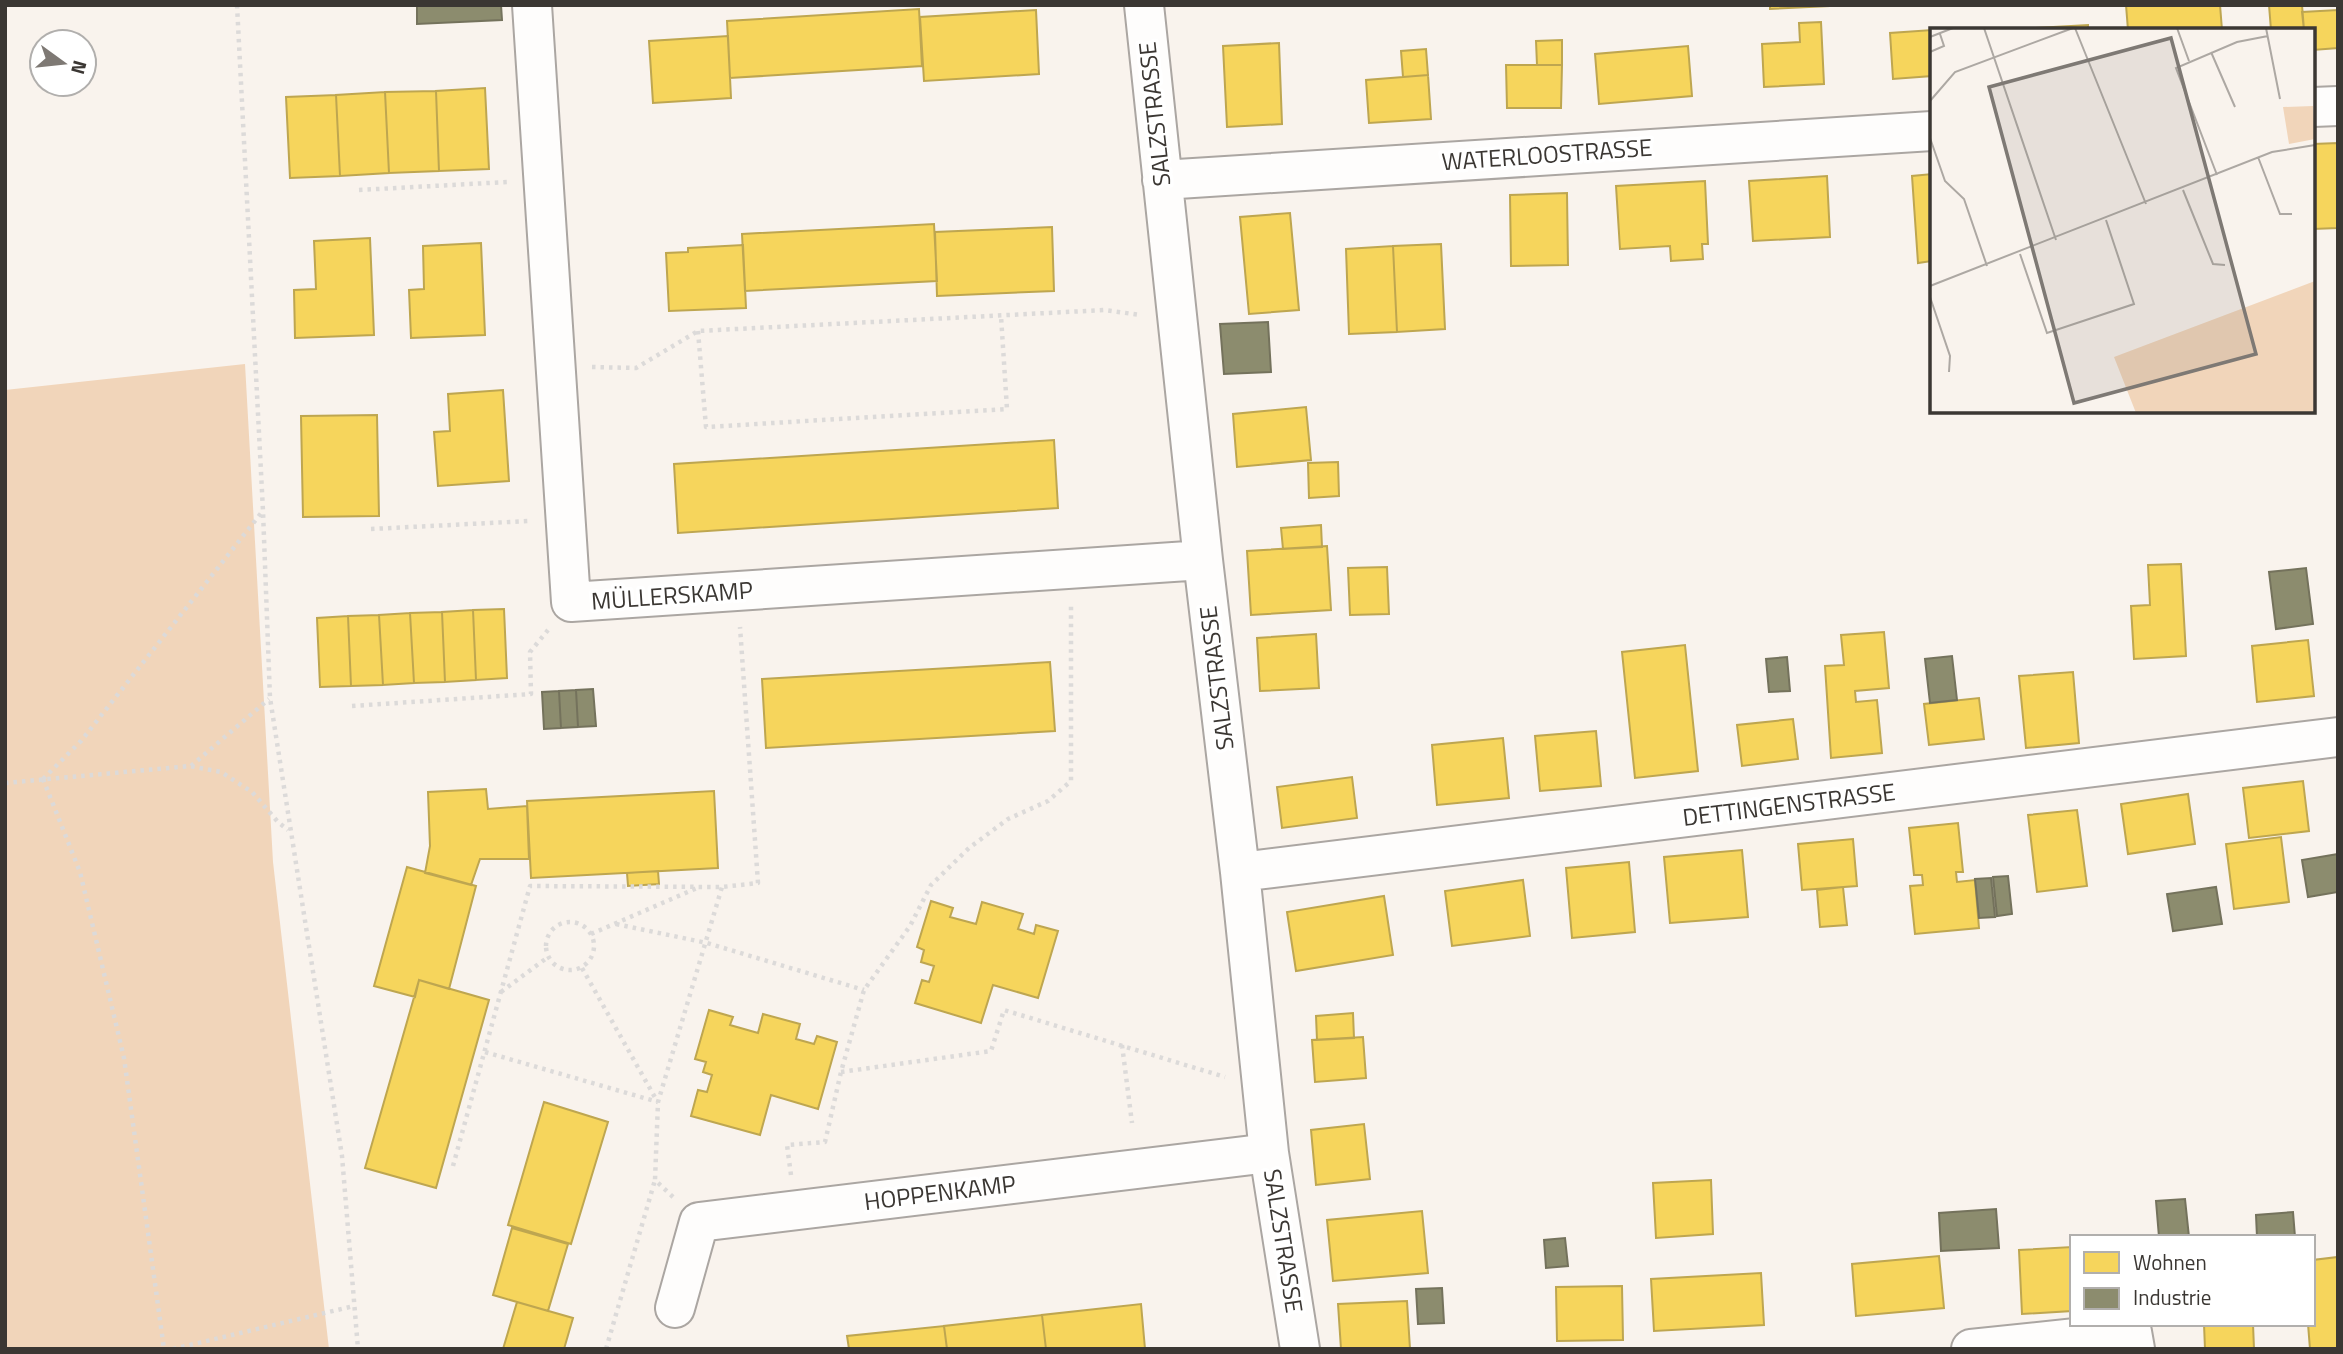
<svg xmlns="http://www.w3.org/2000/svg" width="2343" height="1354" font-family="'Titillium Web',sans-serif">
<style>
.green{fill:#f1d5ba}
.homes{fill:#f6d55c;stroke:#bea650;stroke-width:2}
.industry{fill:#8c8c6e;stroke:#74725c;stroke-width:2}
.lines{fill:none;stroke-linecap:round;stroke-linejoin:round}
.minor-casing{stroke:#aba6a2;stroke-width:42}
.path{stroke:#dcdad9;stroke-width:4.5;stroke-dasharray:3.5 5;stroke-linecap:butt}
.minor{stroke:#fefdfc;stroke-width:38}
.labels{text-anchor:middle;stroke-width:7;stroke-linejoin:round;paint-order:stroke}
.street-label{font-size:24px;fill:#3b3733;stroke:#fff}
.inset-road{fill:none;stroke:#ada8a3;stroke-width:2}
.view{fill:#7e7974;fill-opacity:0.15;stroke:#7e7974;stroke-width:3.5}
.inset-edge{fill:none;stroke:#3b3733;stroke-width:3.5}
</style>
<rect width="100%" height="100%" fill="#f9f3ed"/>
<path class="green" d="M245,364L273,862L329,1349H5V390Z"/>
<path class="homes" d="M1770,5H1829V6L1770,9Z
M2126,5H2220L2222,30H2128Z
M2269,5H2302L2304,30H2271Z
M919,9L922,66L730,78L727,21Z
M1036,10L1039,74L924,81L920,17Z
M2338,10V48L2313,50V30H2304L2302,12Z
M1821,22L1824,84L1764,87L1762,44L1800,42L1799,23Z
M2088,25V30H2036V28Z
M1932,30V76L1893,79L1890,33Z
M728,36L731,98L653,103L649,41Z
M1562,40V65H1537L1536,41Z
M1279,43L1282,124L1227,127L1223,46Z
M1688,46L1692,96L1599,104L1595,54Z
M1426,49L1428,75L1403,77L1401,51Z
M1506,65H1562L1561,108H1507Z
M1428,75L1431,119L1369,123L1366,80Z
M485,88L489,169L439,171L436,91Z
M436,91L439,171L389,173L385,92Z
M385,92L389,173L340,176L336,95Z
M336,95L340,176L290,178L286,97Z
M2338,143V228L2313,229V144Z
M1932,174V261L1918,263L1912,176Z
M1827,176L1830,237L1753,241L1749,181Z
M1705,181L1708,244H1702L1703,259L1671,261L1670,246L1620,249L1616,186Z
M1567,193L1568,265L1511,266L1510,195Z
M1290,213L1299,310L1249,314L1240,217Z
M934,224L937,281L745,291L742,234Z
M1052,227L1054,291L937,296L935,232Z
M370,238L374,335L295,338L294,290L316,289L314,241Z
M481,243L485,335L411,338L409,290L424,289L423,246Z
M1441,244L1445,329L1397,332L1393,246Z
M743,245L746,308L669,311L666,253L688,252V248Z
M1393,246L1397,332L1349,334L1346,249Z
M503,390L509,481L438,486L434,432L450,431L448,394Z
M1306,407L1311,460L1237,467L1233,414Z
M377,415L379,516L303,517L301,416Z
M1054,440L1058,508L678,533L674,464Z
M1338,462L1339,496L1309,498L1308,463Z
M1321,525L1322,547L1283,549L1281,528Z
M1327,546L1331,610L1251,615L1247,551Z
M2181,564L2186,656L2134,659L2131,606L2150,605L2148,565Z
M1387,567L1389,614L1350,615L1348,568Z
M504,609L507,678L476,680L473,610Z
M473,610L476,680L445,682L442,612Z
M442,612L445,682L414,683L410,613Z
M410,613L414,683L383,685L379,615Z
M379,615L383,685L351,686L348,616Z
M348,616L351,686L320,687L317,618Z
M1884,632L1889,688L1855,691L1856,702L1877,700L1882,753L1831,758L1825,666L1844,665L1841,635Z
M1316,634L1319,688L1260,691L1257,638Z
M2308,640L2314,696L2257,702L2252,646Z
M1685,645L1698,771L1635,778L1622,652Z
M1050,662L1055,731L766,748L762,679Z
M2073,672L2079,743L2026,748L2019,676Z
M1979,698L1984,739L1929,745L1924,704Z
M1793,719L1798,759L1742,766L1737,725Z
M1596,731L1601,786L1540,791L1535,736Z
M1503,738L1509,798L1437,805L1432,745Z
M1352,777L1357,818L1282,828L1277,787Z
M2303,781L2309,831L2249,838L2243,788Z
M486,789L488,809L527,806L529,859H480L471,885L425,873L430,846L428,792Z
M714,791L718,868L531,878L527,801Z
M2188,794L2195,844L2128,854L2121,804Z
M2077,810L2087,886L2037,892L2028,815Z
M1958,823L1963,872H1956L1957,882L1975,880L1979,928L1915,934L1910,886L1923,885L1922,875H1914L1909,828Z
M2281,837L2289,902L2234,909L2226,844Z
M1853,839L1857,886L1802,890L1798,844Z
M1742,850L1748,917L1670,923L1664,857Z
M1629,862L1635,932L1572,938L1566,868Z
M407,867L476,886L449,989L419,980L415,997L374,986Z
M658,871L659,884L628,886L627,873Z
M1523,880L1530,936L1452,946L1445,891Z
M1843,887L1847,925L1820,927L1817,890Z
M1384,896L1393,955L1296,971L1287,912Z
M931,901L953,908L950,917L976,924L982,902L1023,914L1018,929L1034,934L1036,925L1058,931L1038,998L993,985L981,1023L915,1003L922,980L929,982L934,966L921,962L924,950L917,947Z
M419,980L489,1000L436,1188L365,1168Z
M709,1010L733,1017L730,1025L758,1033L763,1014L800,1024L796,1039L814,1044L817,1036L837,1042L818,1109L771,1095L760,1135L691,1116L698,1090L707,1092L712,1075L703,1072L706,1062L695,1059Z
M1353,1013L1354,1038L1317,1040L1316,1016Z
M1363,1037L1366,1078L1315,1082L1312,1040Z
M544,1102L608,1122L571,1244L508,1225Z
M1364,1124L1370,1179L1316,1185L1311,1130Z
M1711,1180L1713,1234L1656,1238L1653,1183Z
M1422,1211L1428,1273L1333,1281L1327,1220Z
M512,1228L568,1244L548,1311L493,1295Z
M2072,1247V1311L2022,1314L2019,1250Z
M1939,1256L1944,1308L1856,1316L1852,1264Z
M2338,1257V1349H2310L2308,1324H2313V1260Z
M1761,1273L1764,1325L1654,1331L1651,1279Z
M1622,1286L1623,1340L1557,1341L1556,1287Z
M1407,1301L1410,1349H1341L1338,1304Z
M517,1302L573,1318L564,1349H503Z
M1141,1304L1145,1349H1046L1042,1315Z
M1042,1315L1046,1349H947L944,1326Z
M2204,1324H2253L2254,1349H2205Z
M944,1326L947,1349H849L847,1336Z"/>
<path class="industry" d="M417,5H501L502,20L417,24Z
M1268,322L1271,372L1224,374L1220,324Z
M2306,568L2313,624L2276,629L2269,572Z
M1952,656L1957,700L1930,703L1925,659Z
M1787,657L1790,691L1769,692L1766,659Z
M593,689L596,726L578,727L576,690Z
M576,690L578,727L561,728L559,691Z
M559,691L561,728L544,729L542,692Z
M2338,854V892L2308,897L2302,860Z
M2008,876L2012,914L1997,916L1993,877Z
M1991,878L1995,917L1979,918L1975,879Z
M2216,887L2222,924L2173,931L2167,894Z
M2185,1199L2189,1237H2159L2156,1201Z
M1996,1209L1999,1248L1941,1251L1939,1213Z
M2293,1212L2295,1237H2257L2256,1215Z
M1565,1238L1568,1266L1546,1268L1544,1240Z
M1442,1288L1444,1323L1418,1324L1416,1289Z"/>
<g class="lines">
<g class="minor-casing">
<path id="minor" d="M532,5L571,602L1203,560
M1144,5L1203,560L1240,872L1269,1153L1300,1349
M2313,107L2338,106
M1162,180L1932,131
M1240,872L2338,737
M675,1308L699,1222L1269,1153
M1971,1349L2132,1332L2135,1349"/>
</g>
<path class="path" d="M237,5L263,511L270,698L342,1156L358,1349
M359,190L507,182
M698,331L706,427L1007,409L1001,316
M592,367L636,368L698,331L1105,310L1140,315
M371,529L529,521
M352,706L531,694L530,652L548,630
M191,766L269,699
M43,779L80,872L124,1058L164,1349
M43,779L81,741L262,512
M5,783L190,766L221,772L252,792L278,822L288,830
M546 946a24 24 0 1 1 48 0a24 24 0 1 1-48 0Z
M616,924L707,943L864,990
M591,934L697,888
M582,968L657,1101
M501,992L548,957
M1122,1045L1132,1123
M485,1052L658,1102
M841,1072L991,1051L1004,1010L1225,1077
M453,1166L530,886L722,887L758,883L740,627
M791,1175L787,1145L825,1142L841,1072L864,990L910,926L931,885L969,848L1008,819L1048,801L1071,781V605
M673,1197L655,1180L658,1102L722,887
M173,1349L354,1306
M606,1349L655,1180"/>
<use href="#minor" class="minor"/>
</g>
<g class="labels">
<g class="street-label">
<text transform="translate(1155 114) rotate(-96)" y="8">SALZSTRASSE</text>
<text transform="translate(1547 155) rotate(-4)" y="8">WATERLOOSTRASSE</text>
<text transform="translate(672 596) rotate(-4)" y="8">MÜLLERSKAMP</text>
<text transform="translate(1217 678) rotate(-97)" y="8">SALZSTRASSE</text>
<text transform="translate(1789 805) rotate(-7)" y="8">DETTINGENSTRASSE</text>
<text transform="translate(940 1193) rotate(-7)" y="8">HOPPENKAMP</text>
<text transform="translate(1283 1241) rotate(81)" y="8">SALZSTRASSE</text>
</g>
</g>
<g transform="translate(1930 28)">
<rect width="385" height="385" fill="#f9f3ed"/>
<path d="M383,78L385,111L359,116L353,79ZM385,253V385H206L184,329Z" fill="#f1d5ba"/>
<path class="inset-road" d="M54,0L126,212M145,0L216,176M247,0L259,33M336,0L350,71M0,9L23,0M0,24L14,18L10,6M281,24L305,79M0,73L25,44L143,0M0,110L15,153L34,171L57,238M328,129L350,186H362M287,147L246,40L307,14L338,8M253,162L283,236L295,237M90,226L117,305L204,276L176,192M0,258L342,124L385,117M0,269L20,328L19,344"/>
<path class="view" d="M241,10L326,326L144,375L59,59Z"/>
<rect width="385" height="385" class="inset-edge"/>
</g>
<rect width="2343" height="1354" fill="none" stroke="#3b3733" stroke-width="14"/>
<rect x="2070" y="1235" width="245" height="91" fill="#ffffff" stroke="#b1afad" stroke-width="2"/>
<rect x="2084" y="1252" width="35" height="21" fill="#f6d55c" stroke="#b1afad" stroke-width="2"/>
<text x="2133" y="1270" font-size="21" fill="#3b3733">Wohnen</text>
<rect x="2084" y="1288" width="35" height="21" fill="#8c8c6e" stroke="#b1afad" stroke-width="2"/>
<text x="2133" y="1305" font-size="21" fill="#3b3733">Industrie</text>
<g transform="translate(63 63) rotate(105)"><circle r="33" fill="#ffffff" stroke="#b1afad" stroke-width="2"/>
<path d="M0-5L12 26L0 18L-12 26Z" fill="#7e7974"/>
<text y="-10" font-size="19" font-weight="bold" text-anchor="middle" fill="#3b3733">N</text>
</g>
</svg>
